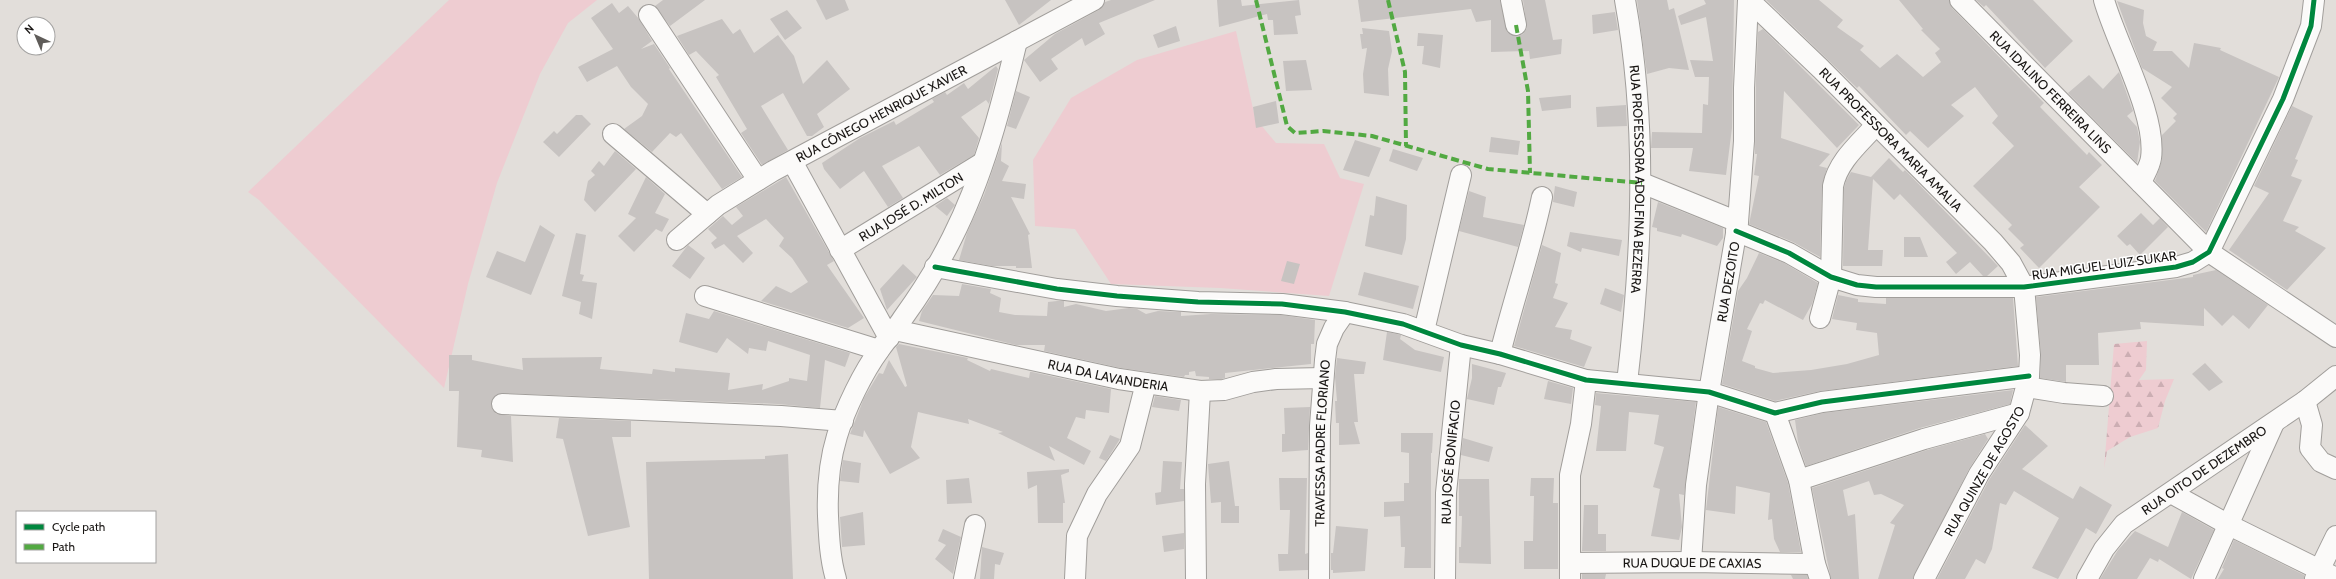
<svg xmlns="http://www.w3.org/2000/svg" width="2336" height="579" font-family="Cabin,sans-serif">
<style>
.forest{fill:url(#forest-firs)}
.park{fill:#eeccd1}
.building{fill:#c7c3c1}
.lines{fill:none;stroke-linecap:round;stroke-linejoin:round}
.street-casing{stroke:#a19e9b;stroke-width:22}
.street{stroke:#fbfaf9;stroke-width:20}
.quiet{stroke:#52a942;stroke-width:4;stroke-dasharray:8 4;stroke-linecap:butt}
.cycleway-casing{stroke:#fff;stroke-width:8}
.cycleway{stroke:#00873e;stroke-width:5}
.labels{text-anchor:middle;stroke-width:3;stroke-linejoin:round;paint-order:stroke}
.street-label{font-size:13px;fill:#191614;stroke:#fff}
</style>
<defs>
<pattern id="forest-firs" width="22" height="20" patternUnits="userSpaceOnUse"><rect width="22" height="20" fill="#eeccd1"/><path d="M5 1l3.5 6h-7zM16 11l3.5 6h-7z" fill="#ccaeb3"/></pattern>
</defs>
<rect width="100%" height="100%" fill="#e2deda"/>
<path class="forest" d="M2147,341L2146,370L2139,380L2174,379L2165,401L2158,428L2130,437L2107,451L2104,469L2114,344Z"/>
<path class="park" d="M449,0H597L568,23L540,74L497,183L468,284L444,388L259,200L248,192Z
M1236,31L1255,118L1276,143L1324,144L1340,178L1364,184L1329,296L1220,288L1111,284L1075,229L1035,226L1033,160L1071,98L1137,60Z"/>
<path class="building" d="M663,0H705L670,26L655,6Z
M816,0H845L849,10L826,20Z
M1005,0H1051L1019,25Z
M1111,0H1155L1099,23L1105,34L1085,46L1082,38L1051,59L1058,69L1040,82L1024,60L1055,34L1099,10L1105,2Z
M1217,0H1241L1242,6L1299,0L1301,15L1295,16L1298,34L1274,35L1273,20H1268L1267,14L1219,27Z
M1358,0H1500L1507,32L1518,36L1523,34L1527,28L1523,0H1545L1553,40L1562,39L1561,54L1530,59L1529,51L1491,52V20L1476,22L1471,9L1361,22Z
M1637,0H1667L1669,10L1674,8L1689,70L1669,68L1647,74Z
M1704,0H1734L1732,128L1726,175L1689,171L1693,148H1651L1652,132L1702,133L1703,104L1708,105L1709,77H1695L1690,60L1713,61L1706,17L1681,25L1678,16L1706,4Z
M1766,0H1819L1843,20L1837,27L1864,46L1860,50L1880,68L1897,54L1923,77L1941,62L1935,53L1940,49L1921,30L1923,29L1899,0H1949L1952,8L2044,103L2040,107L2087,155L2089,152L2102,165L2079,187L2100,207L2039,268L2020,248L2024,245L2008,229L2012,225L1973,186L2014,146L1992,123L1998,116L1975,87L1951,105L1964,116L1928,148L1910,131L1906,135L1859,86L1857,88Z
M1976,0H2033L2073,41L2045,68L1986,5L1984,7Z
M2117,1L2144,10L2143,23L2146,36L2157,42L2153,51H2172L2189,68L2194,43L2221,48L2220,50L2279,77L2206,232L2155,181L2162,160V135L2176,121L2173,118L2177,114L2161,98L2172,87L2142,68Z
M612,3L619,13L628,6L639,19L652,41L641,49L654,44L670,68L669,69L742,177L722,189L681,133L676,137L670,133L652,152L624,129L642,116L648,104L631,87L617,66L587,82L578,67L613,49L591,18Z
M787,10L802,28L785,40L770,19Z
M1615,12L1618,30L1593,34L1592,15Z
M722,19L733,34L740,29L754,53L778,35L794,56L803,84L827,60L850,89L817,114L824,127L812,136H807L783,93L761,106L788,150L762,165L741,133L747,129L716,77L719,75L696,51L689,55L677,36Z
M1176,26L1180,41L1158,48L1153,35Z
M1362,28L1389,31L1392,51L1388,69L1389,96L1364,93L1363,74L1367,48L1362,49L1360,34H1363Z
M1763,29L1859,125L1837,148L1784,91L1781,138L1830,154L1819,166L1827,168L1822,186L1820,257L1793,242L1749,224L1759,176L1754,175L1757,154H1755L1756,79L1758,32Z
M1418,33L1443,35L1440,68L1422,64L1424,46H1417Z
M1306,60L1312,90L1286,91L1283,61Z
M996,66L998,69L989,104L986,100L961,117L979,138L974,155L940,175L919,146L882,166L903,198L888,207L864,171L840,189L824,169L822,163L860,138L894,121L896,125L934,102L932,99L945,92L947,95L964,83L968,89Z
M2119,72L2133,111L2127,116L2137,127L2140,142L2137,163L2068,93L2089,75L2103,89Z
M1016,91L1030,97L1016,129L1007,126Z
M1571,95V108L1542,111L1539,98Z
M1276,101L1279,123L1256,128L1253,107Z
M1626,105L1627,126L1597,127L1596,107Z
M2292,106L2313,116L2295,159L2298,160L2291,176L2302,180L2283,221L2299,227L2295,231L2326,248L2287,290L2229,250L2269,193L2254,186Z
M576,115H582L591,124L559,157L543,142L554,131L557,134Z
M1491,137L1520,141L1518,155L1489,152Z
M1355,140L1381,148L1369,177L1343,170Z
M1002,143L1001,161L1009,166L1002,181L1026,184L1024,199L1011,197L1030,234L1028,235L1032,268H1016V266H992L959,260L967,233L984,195Z
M1393,149L1423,158L1417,171L1389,161Z
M615,151L636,169L595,212L584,200L588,181L595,175L591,171L599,161L604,166Z
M1889,158L1903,172L1905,170L1998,266L1987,276H1983L1970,262L1956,274L1946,262L1957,253L1900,194L1894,200L1873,179L1868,250H1883L1882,266H1843L1844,188L1846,181L1851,172L1871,177Z
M646,177L665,194L655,213L669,219L662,232L656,229L634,252L618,236L636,218L628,214Z
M786,177L834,261L827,265L864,318L848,328L761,301L776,286L791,293L808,282L792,258L779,246L784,238L766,219L737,236L753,253L743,263L724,244L715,249L711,243L717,238L708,229L723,216L732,225L743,216L736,207Z
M1555,186L1577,192L1574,207L1553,202Z
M1469,191L1486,197L1483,217L1524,225L1518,247L1459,231Z
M1376,196L1407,205L1406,239L1402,255L1365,246L1370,215L1374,216Z
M947,198L955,205L947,216L935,206Z
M1658,202L1723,228V238L1717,246L1682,234L1681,237L1657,231V228L1652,227Z
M2141,213L2153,225L2160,218L2168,227L2140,255L2130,244L2127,246L2117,236Z
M540,225L555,235L531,295L486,277L497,251L525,262Z
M1570,232L1622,240L1619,256L1582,248L1581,252L1567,246Z
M576,233L586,235L580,274L584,275L582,281L597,283L592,319L579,314L581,302L562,296Z
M1904,237H1920L1928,257H1904Z
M688,245L705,258L690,279L672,266Z
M1542,245L1561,253L1555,283L1558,284L1553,298L1568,303L1555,327L1572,330L1570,339L1592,347L1584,367L1514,346Z
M1759,253L1784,263L1818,283L1812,304L1803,320L1765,300L1763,304L1760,303L1747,329L1752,331L1742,361L1755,366V368L1773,373L1811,370L1847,364L1879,355L1877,333L1856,330L1857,323L1832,319L1838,295L1858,299V302L1886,304V298H2013L2018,366L1820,391L1775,401L1722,384L1738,291L1747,278Z
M1287,261L1300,264L1294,284L1281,281Z
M903,264L917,277L887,310L880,289Z
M2216,270L2268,305L2249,329L2233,315L2222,326L2204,308V326L2140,322L2141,329L2098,333L2099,365H2066V382L2040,378L2041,354L2036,297L2193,277V275Z
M1364,272L1419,286L1413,309L1358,295Z
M962,284L991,289L990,293L1001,298L999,312L1015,315L1047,316L1048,302L1057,301H1064V307L1076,304L1106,311L1129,308L1137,309L1146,314L1158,311L1181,312V316L1211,314L1281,315L1315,320L1314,344H1311V364L1225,373V378L1222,379H1209V377L1196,376L1195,371L1189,372V375H1185L1184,377L1121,368L1044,351L1045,345H1016L919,321L922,311L933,295L959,296Z
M1605,288L1624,295L1621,312L1600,304Z
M714,311L850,353L845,367L825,360L820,408L778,404L502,393L493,398L491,404L496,414L511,416L513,462L481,457L482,450L457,447L459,391H449V355H472V360L523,370L522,358L602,357L600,369L652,374L653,369L675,372V368L730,373L728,390L763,384L762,390L789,381V378L807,381L810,355L768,341L766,351L749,348L748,354L727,338L717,353L679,342L686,313L709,319Z
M1387,332L1401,335L1400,339L1415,350L1444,357L1441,372L1383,360Z
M899,344L968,358L967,360L990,371L991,369L1029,378L1030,372H1032L1111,389L1109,413L1086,410L1085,419L1076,417L1067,438L1091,451L1084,465L1049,446L1055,461L998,433L1003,432L968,419L969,424L918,412L911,447L920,458L890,474L864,430L863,437L850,434L864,398L879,373L883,374L889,360L905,387L907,386L896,347Z
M1337,358L1366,362L1364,374H1354L1358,422H1354L1360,444L1339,445V423H1336L1335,401H1337L1335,377Z
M2205,363L2223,382L2209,391L2192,374Z
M1472,364L1506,373L1501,387H1498L1494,405L1467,399L1472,378Z
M1548,381L1573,388L1571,404L1544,399Z
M2013,390L2010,404L1920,428L1806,466L1798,442L1795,420L1824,413Z
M1596,393L1696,402L1684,495L1679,494L1682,527L1679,540L1651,536L1660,489L1653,487L1664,447L1654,444L1659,415L1629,412L1626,451H1596L1601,406L1595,405Z
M1155,396L1181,400L1179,411L1152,407Z
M1310,407L1308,450L1282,452V434H1285L1284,408Z
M1718,407L1766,422L1788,483L1801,552H1780L1774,539L1772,519L1768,520L1770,493L1736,486L1735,514L1706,510Z
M559,418L631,421V437H612L630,527L588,536L563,439L556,438Z
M2025,425L2048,446L2022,469L2073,499L2080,486L2112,505L2096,534L2086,528L2058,579L2032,568L2059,518L2014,491L2006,505L2000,503L1992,549L1985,564L1976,559L1965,579H1937L1989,480Z
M1401,433H1433L1432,453H1431V568H1404L1405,547H1401L1400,516L1384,517V502L1404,501V483H1409V453L1401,452Z
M1985,434L1988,439L1969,469L1913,579H1878L1895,525L1890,523L1904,505L1881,494L1874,495L1869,481L1843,490L1848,516L1855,514L1859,579H1831L1812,488L1927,450Z
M1110,435L1120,439L1106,461L1099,458Z
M1463,438L1493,447L1489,462L1461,455Z
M788,454L793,579H649L646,462L765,459V456Z
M843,460L861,463L859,483L840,481Z
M1163,461L1182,462L1180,489H1184V501L1156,505L1155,493L1161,492Z
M1229,461L1235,506H1239V523H1221V502L1211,503L1208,464Z
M1069,469V472L1061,475L1065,503H1063V523H1038L1037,485L1028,489L1027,472Z
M969,478L972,503L947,504L946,480Z
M1279,478H1307L1305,554L1308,553V570L1279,571L1278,554H1288L1290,510H1280Z
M1531,478H1554L1553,503H1558V569H1524V541H1533L1534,496H1530Z
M1459,479H1489L1491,564L1459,563V547H1461L1462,516H1459Z
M1584,505H1598V534H1606V551H1582Z
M863,512L865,545L842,547L840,517Z
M2182,512L2214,530L2191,579L2159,559L2158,562L2150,558L2137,579H2100L2118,550L2135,531L2168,547Z
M1336,526L1368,529L1365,571L1333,573V570H1331V553H1333Z
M943,529L961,537L953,574L935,559L946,545L938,541Z
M1184,533V549L1164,552L1162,536Z
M2234,540L2304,575V579H2218L2224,569L2222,568Z
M982,547L1004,553L1000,565L995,564L994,579H980Z
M1582,574H1606L1605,579H1582Z
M1791,575H1807L1808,579H1793Z"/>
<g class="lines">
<g class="street-casing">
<g id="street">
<path d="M1511,0L1516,25"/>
<path id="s1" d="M1625,0C1648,127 1642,255 1627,383"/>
<path id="s2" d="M1749,0L1821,69L1993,242L2011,263L2024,287L2030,355L2029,376L2019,413L1979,474L1924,579"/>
<path id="s3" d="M1960,0L2209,252L2336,337"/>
<path d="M2104,0C2116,43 2157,115 2151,158C2150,166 2144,175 2141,183"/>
<path d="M649,15L758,180"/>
<path d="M613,134L707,214"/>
<path d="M793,163L889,338"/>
<path d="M1642,183L1738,222"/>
<path d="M1736,231L1789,253L1831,277L1857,285L1876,287H2024L2176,267L2193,262L2209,252L2283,99L2311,26L2314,0"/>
<path id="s4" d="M677,240L718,205L773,171L1094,0"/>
<path id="s5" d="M840,250L982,163"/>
<path d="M935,267L1057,289L1117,296L1198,302L1282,304L1345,312L1403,324L1461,345L1500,354L1586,380L1709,392L1775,413L1822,402L2029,376"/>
<path d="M705,296L879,350"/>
<path d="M1820,318L1831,277L1833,186C1838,161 1859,144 1876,125"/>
<path id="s6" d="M895,330L1119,379L1200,391L1224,390L1253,382L1276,379L1323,378"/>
<path d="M1424,331L1461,175"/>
<path d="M1500,354C1513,301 1531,250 1542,197"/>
<path d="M2026,387L2064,393L2103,396"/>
<path d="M2305,401L2312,425L2310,448L2321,462L2336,469"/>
<path d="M502,404L781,416L843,421"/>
<path d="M1775,413L1799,480L1815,564L1820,579"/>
<path d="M1799,480L1924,439L2019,413"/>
<path d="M2171,493L2229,525L2336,578"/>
<path id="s7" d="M1691,562L1696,485L1709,392L1738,222L1744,141V88L1748,0"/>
<path id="s8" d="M1570,563L1691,562L1815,564"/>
<path d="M836,579C830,559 829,538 828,516C827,489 829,462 837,436C845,409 863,372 880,349C887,339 896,329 903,318C921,293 938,266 952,238C983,177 1001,108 1017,41"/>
<path d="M964,579L975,525"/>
<path d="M1075,579L1077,536L1097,494L1130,446L1146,383"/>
<path d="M1196,579L1195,484L1200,391"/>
<path id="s9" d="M1319,579L1320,426L1325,360L1327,344L1334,328L1345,312"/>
<path id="s10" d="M1445,579L1446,493L1461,345"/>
<path d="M1570,579V475L1581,424L1586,380"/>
<path id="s11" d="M2087,579L2104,549L2124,524L2305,401L2336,376"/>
<path d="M2204,579L2274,423"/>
<path d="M2315,579L2336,536"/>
</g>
</g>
<use href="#street" class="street"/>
<path class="quiet" d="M1256,0L1287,126L1295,133L1323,131L1372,136L1488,169L1642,183
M1388,0L1405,72L1406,146
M1516,25L1528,91L1530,173"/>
<g class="cycleway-casing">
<path id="cycleway" d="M1736,231L1789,253L1831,277L1857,285L1876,287H2024L2176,267L2193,262L2209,252L2283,99L2311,26L2314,0
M935,267L1057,289L1117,296L1198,302L1282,304L1345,312L1403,324L1461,345L1500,354L1586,380L1709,392L1775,413L1822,402L2029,376"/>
</g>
<use href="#cycleway" class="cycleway"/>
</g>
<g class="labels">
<g class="street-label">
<text dy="5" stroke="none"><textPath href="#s3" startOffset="129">RUA IDALINO FERREIRA LINS</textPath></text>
<text dy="5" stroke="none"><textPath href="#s4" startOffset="241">RUA CÔNEGO HENRIQUE XAVIER</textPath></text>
<text dy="5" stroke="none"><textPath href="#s2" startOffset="199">RUA PROFESSORA MARIA AMALIA</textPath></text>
<text dy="5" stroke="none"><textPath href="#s1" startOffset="180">RUA PROFESSORA ADOLFINA BEZERRA</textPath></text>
<text dy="5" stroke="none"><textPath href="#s5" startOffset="83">RUA JOSÉ D. MILTON</textPath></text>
<text transform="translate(2104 265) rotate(-8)" y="5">RUA MIGUEL LUIZ SUKAR</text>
<text dy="5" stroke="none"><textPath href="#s7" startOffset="283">RUA DEZOITO</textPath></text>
<text dy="5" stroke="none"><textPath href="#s6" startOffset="218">RUA DA LAVANDERIA</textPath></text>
<text dy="5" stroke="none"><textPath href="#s9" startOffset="136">TRAVESSA PADRE FLORIANO</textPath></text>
<text dy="5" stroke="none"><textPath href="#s10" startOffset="117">RUA JOSÉ BONIFACIO</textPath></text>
<text dy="5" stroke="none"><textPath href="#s11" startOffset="163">RUA OITO DE DEZEMBRO</textPath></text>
<text transform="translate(1984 471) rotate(-60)" y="5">RUA QUINZE DE AGOSTO</text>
<text dy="5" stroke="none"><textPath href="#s8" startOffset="122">RUA DUQUE DE CAXIAS</textPath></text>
</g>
</g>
<rect x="16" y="511" width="140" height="52" fill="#ffffff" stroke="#a3a2a1"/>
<rect x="24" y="524" width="20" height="6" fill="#00873e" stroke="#a3a2a1"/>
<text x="52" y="531" font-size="12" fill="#191614">Cycle path</text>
<rect x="24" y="544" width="20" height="6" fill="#52a942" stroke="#a3a2a1"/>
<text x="52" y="551" font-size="12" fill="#191614">Path</text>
<g transform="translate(36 36) rotate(316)"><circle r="19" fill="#ffffff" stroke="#a3a2a1"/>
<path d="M0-3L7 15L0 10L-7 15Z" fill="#5f5c59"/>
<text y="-6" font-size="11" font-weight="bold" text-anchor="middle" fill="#191614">N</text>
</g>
</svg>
